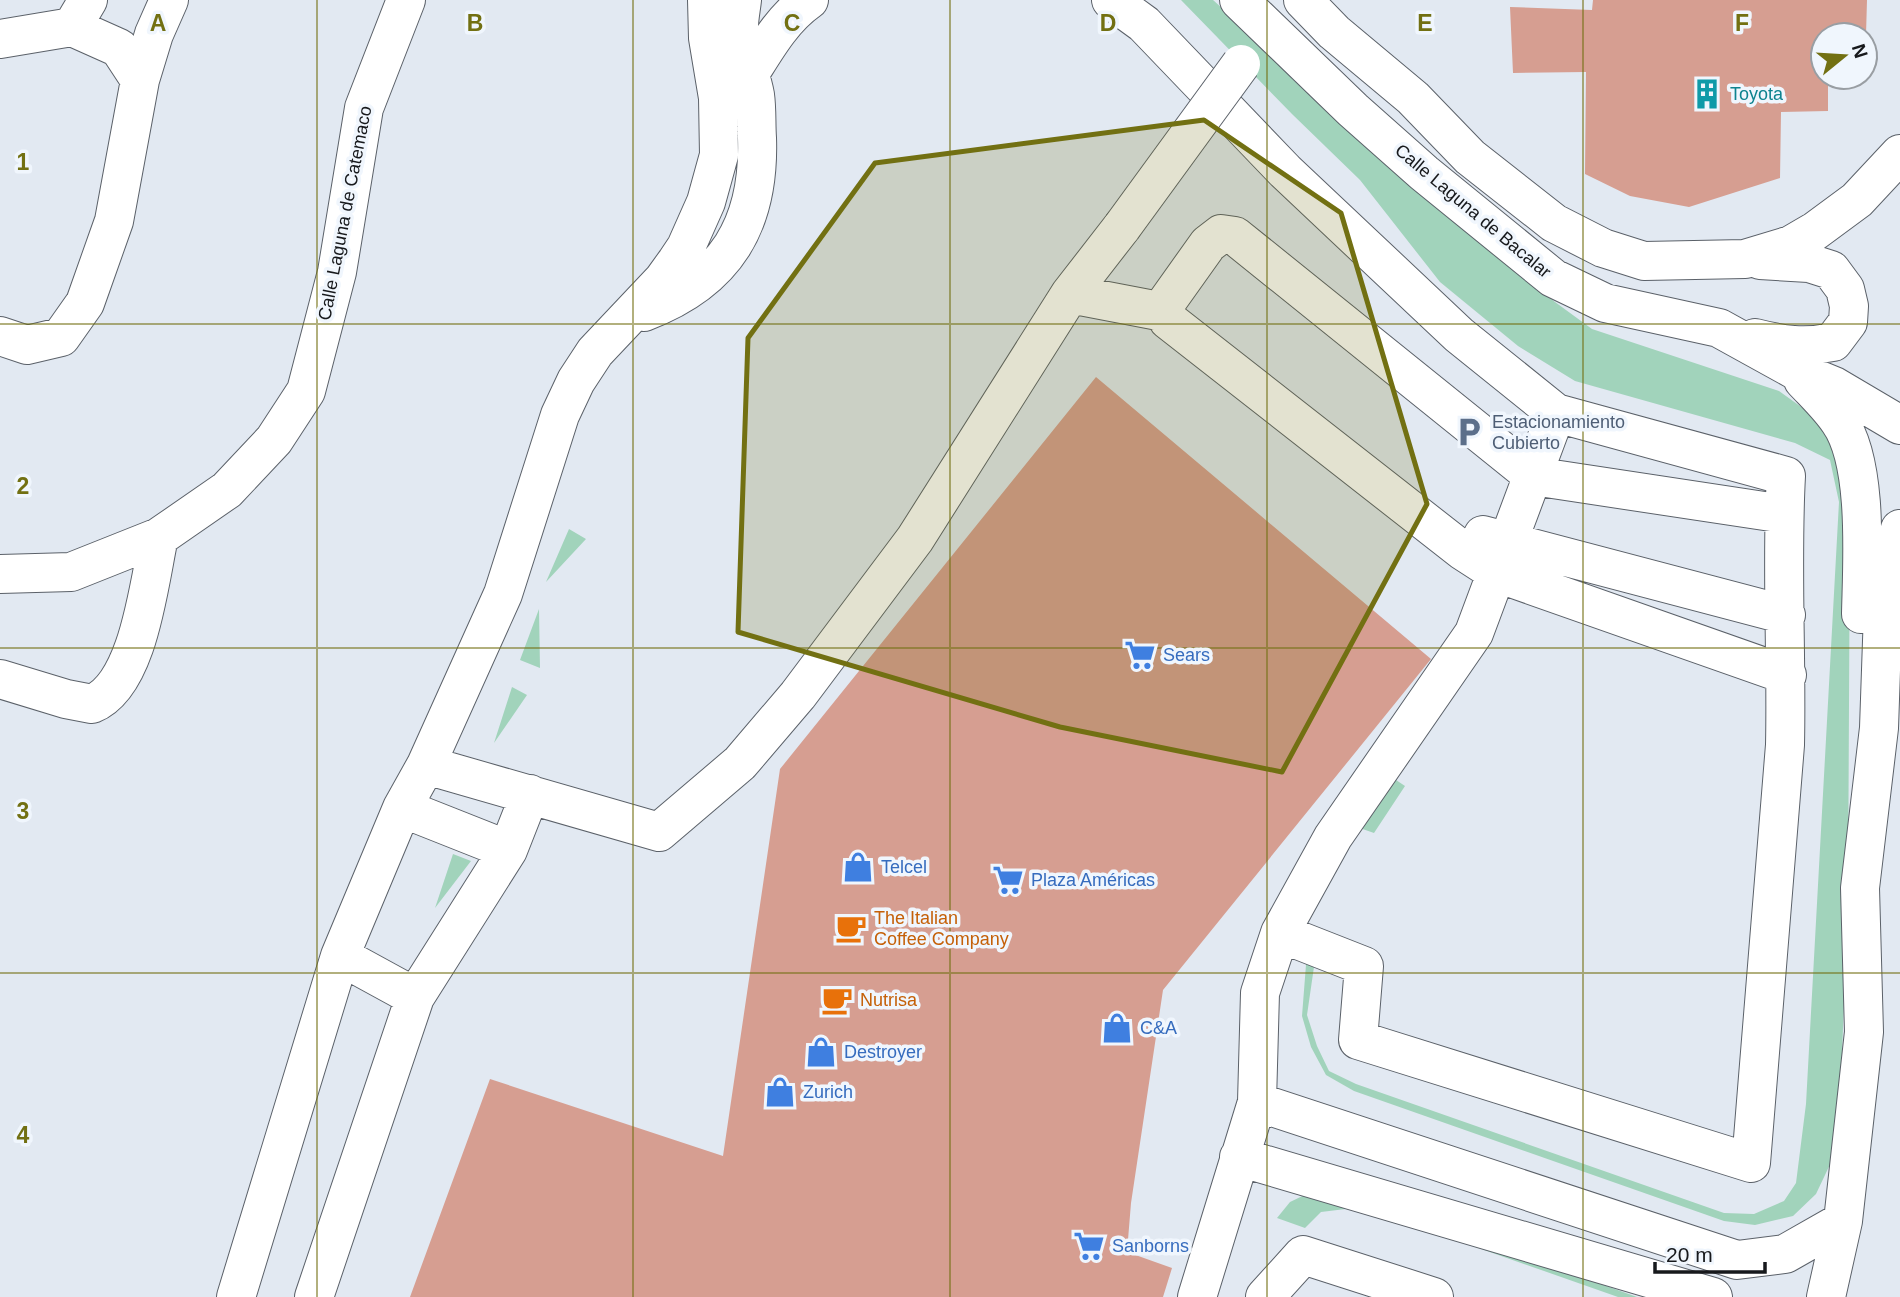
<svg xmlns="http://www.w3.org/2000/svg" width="1900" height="1297" font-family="Helvetica,sans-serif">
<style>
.green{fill:#a1d3bb}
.building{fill:#d69e91}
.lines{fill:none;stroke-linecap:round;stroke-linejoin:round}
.minor-casing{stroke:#5b6169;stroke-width:40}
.minor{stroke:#fff;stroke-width:38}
.minor-bridge-casing{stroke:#5b6169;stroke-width:40;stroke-linecap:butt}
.minor-bridge{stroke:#fff;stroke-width:38}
.marked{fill:#727012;fill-opacity:0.2;stroke:#727012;stroke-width:5;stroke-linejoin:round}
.grid{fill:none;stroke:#727012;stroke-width:2;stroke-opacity:0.55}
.labels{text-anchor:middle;stroke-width:7;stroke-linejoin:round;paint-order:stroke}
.culture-label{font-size:18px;fill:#0d838f;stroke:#f0f6fd;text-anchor:start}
.street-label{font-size:18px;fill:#17191c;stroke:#f0f6fd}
.service-label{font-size:18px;fill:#4e5e75;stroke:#f0f6fd;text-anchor:start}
.shop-label{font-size:18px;fill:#366cbe;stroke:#f0f6fd;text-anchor:start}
.food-label{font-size:18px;fill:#c56008;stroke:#f0f6fd;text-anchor:start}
.grid-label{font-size:23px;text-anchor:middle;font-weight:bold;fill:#727012;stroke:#f0f6fd;stroke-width:7;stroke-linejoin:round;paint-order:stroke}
</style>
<rect width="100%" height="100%" fill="#e2e9f2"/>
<path class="green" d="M1181,0H1213L1487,246L1555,302L1592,329L1779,391L1818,419L1842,455L1850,511L1848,899L1840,1105L1834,1156L1816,1194L1793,1216L1755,1225L1724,1221L1354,1091L1326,1075L1311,1047L1302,1016L1307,952L1316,953L1307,1015L1317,1046L1329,1071L1356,1084L1724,1213L1754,1214L1784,1201L1796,1183L1806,1104L1839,502L1830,460L1795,443L1575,381L1518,346L1440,282L1360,180L1292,114Z
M569,529L586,539L546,582Z
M539,609L540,668L520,660Z
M512,687L527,695L494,743Z
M1393,778L1405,786L1374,833L1354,826Z
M453,854L471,861L435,908Z
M1315,1190L1364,1199L1637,1297H1618L1362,1207L1321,1212L1305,1228L1277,1218L1290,1202Z"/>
<path class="building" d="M1593,0H1867L1866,35H1823V77H1828V111L1781,112L1780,178L1689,207L1630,196L1585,174L1586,72L1513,73L1510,7L1592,10Z
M1096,377L1431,659L1163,990L1131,1203L1127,1252L1172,1268L1163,1297H410L490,1079L723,1156L780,769Z"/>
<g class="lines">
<g class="minor-casing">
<path id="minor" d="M1111,0L1144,24L1285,171L1459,335L1556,413L1786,476C1781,566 1787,655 1785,745L1751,1163L1358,1040L1364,966L1280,933
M1239,0L1353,110L1424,173L1553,278L1605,303L1719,328L1795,370L1834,386L1900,425
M1303,0L1334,32L1413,98L1470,157L1554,223L1603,248L1644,261L1745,259L1791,245L1815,231L1857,200L1900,154
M72,27L119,48L140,80
M0,39L72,27L88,0
M749,75C766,48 782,19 809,0
M1070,294L1164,312
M644,312C726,281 760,224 757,138C756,124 757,109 755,95C751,73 740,49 739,27C739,18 741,9 742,0
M0,336L27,345L61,337L85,303L114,221L140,80L154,34L169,0
M1755,338C1782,345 1805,348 1833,342L1848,322L1849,306L1845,289L1831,270L1809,263L1760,260
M1803,380C1815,393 1829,406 1839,421C1869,463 1862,563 1861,614
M1784,514L1533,476L1235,236L1221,234L1208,244L1166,303L1164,312L1168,320L1463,551L1497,573L1787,675
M1483,535L1786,615
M0,574L71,572L159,537L227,490L274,440L306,391L337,272L364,108L406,0
M0,679L66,699L92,704C139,685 149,582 159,537
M426,765L659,832L740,763L798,695L915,539L1070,294L1122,227
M402,808L508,850
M340,956L415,997
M1257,1102L1737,1260L1785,1254L1843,1221
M1239,1157L1713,1297
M236,1297L340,956L402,808L426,765L503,594L560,415L576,381L595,352L663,280L676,262L686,247L706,202L719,155L718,98L708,38L707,0
M314,1297L415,997L508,850L530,794
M1197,1297L1257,1102L1260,993L1280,933L1333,837L1474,633L1556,413
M1265,1297L1303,1255L1434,1297
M1826,1297L1843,1221L1864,1032L1860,888L1879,728L1884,583L1900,529"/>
</g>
<use href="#minor" class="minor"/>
<g class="minor-bridge-casing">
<path id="minor-bridge" d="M1122,227L1241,64"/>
</g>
<use href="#minor-bridge" class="minor-bridge"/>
</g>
<path class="marked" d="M1204,120L1341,213L1427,504L1282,772L1060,727L738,632L748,338L875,163Z"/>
<path class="grid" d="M317,0V1297M633,0V1297M950,0V1297M1267,0V1297M1583,0V1297M0,324H1900M0,648H1900M0,973H1900"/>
<defs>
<g id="building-bare" transform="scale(2.415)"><path d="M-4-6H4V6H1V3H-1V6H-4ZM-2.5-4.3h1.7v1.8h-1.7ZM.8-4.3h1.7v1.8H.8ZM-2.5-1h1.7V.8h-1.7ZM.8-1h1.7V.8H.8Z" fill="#0f9aa8" stroke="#f0f6fd" stroke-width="2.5" paint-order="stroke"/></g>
<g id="parking-bare" transform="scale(2.415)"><path d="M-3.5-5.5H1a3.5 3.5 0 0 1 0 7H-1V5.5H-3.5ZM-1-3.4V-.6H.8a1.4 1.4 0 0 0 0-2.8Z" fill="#5c6f8a" stroke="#f0f6fd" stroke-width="2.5" paint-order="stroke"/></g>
<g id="supermarket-bare" transform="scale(2.415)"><path d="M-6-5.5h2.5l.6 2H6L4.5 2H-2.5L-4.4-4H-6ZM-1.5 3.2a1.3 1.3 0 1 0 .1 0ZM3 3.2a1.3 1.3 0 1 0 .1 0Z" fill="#3f7fe0" stroke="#f0f6fd" stroke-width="2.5" paint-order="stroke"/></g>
<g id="shop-bare" transform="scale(2.415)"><path d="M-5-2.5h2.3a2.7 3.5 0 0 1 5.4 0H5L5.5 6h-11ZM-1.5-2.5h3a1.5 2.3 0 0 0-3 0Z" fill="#3f7fe0" stroke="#f0f6fd" stroke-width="2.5" paint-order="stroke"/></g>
<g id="cafe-bare" transform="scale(2.415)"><path d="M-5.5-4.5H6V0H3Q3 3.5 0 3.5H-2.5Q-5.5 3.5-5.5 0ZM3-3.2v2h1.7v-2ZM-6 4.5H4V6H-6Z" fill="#e8710a" stroke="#f0f6fd" stroke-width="2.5" paint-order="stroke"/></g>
</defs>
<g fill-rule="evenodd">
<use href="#building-bare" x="1707" y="94"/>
<use href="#parking-bare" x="1469" y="432"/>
<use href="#supermarket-bare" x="1140" y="655"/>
<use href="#shop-bare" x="858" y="867"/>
<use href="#supermarket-bare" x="1008" y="880"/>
<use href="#cafe-bare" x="851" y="928"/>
<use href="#cafe-bare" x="837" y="1000"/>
<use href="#shop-bare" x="1117" y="1028"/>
<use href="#shop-bare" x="821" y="1052"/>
<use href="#shop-bare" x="780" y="1092"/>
<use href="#supermarket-bare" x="1089" y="1246"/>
</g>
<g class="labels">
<g class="culture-label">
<text x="1730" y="100">Toyota</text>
</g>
<g class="street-label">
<text transform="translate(1473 211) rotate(40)" y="6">Calle Laguna de Bacalar</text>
<text transform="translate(345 213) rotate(-79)" y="6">Calle Laguna de Catemaco</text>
</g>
<g class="service-label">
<text x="1492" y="428">Estacionamiento<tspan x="1492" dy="21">Cubierto</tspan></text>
</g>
<g class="shop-label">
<text x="1163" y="661">Sears</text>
<text x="881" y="873">Telcel</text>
<text x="1031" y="886">Plaza Américas</text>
<text x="1140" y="1034">C&amp;A</text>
<text x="844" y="1058">Destroyer</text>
<text x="803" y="1098">Zurich</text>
<text x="1112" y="1252">Sanborns</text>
</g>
<g class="food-label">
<text x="874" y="924">The Italian<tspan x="874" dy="21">Coffee Company</tspan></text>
<text x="860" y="1006">Nutrisa</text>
</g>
</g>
<g class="grid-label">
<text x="158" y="31">A</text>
<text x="475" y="31">B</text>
<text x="792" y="31">C</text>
<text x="1108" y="31">D</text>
<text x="1425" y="31">E</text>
<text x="1742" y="31">F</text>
<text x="23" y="170">1</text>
<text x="23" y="494">2</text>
<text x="23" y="819">3</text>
<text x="23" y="1143">4</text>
</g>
<g transform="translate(1844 56) rotate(72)"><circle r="33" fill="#f0f6fd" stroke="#999ea3" stroke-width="2"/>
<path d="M0-5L12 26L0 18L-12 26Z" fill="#727012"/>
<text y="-10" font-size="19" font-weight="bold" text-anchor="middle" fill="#17191c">N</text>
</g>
<path d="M1655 1262v10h110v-10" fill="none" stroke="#17191c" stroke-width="3.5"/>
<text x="1666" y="1262" font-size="21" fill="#17191c" stroke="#f0f6fd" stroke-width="5" paint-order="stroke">20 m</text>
</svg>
